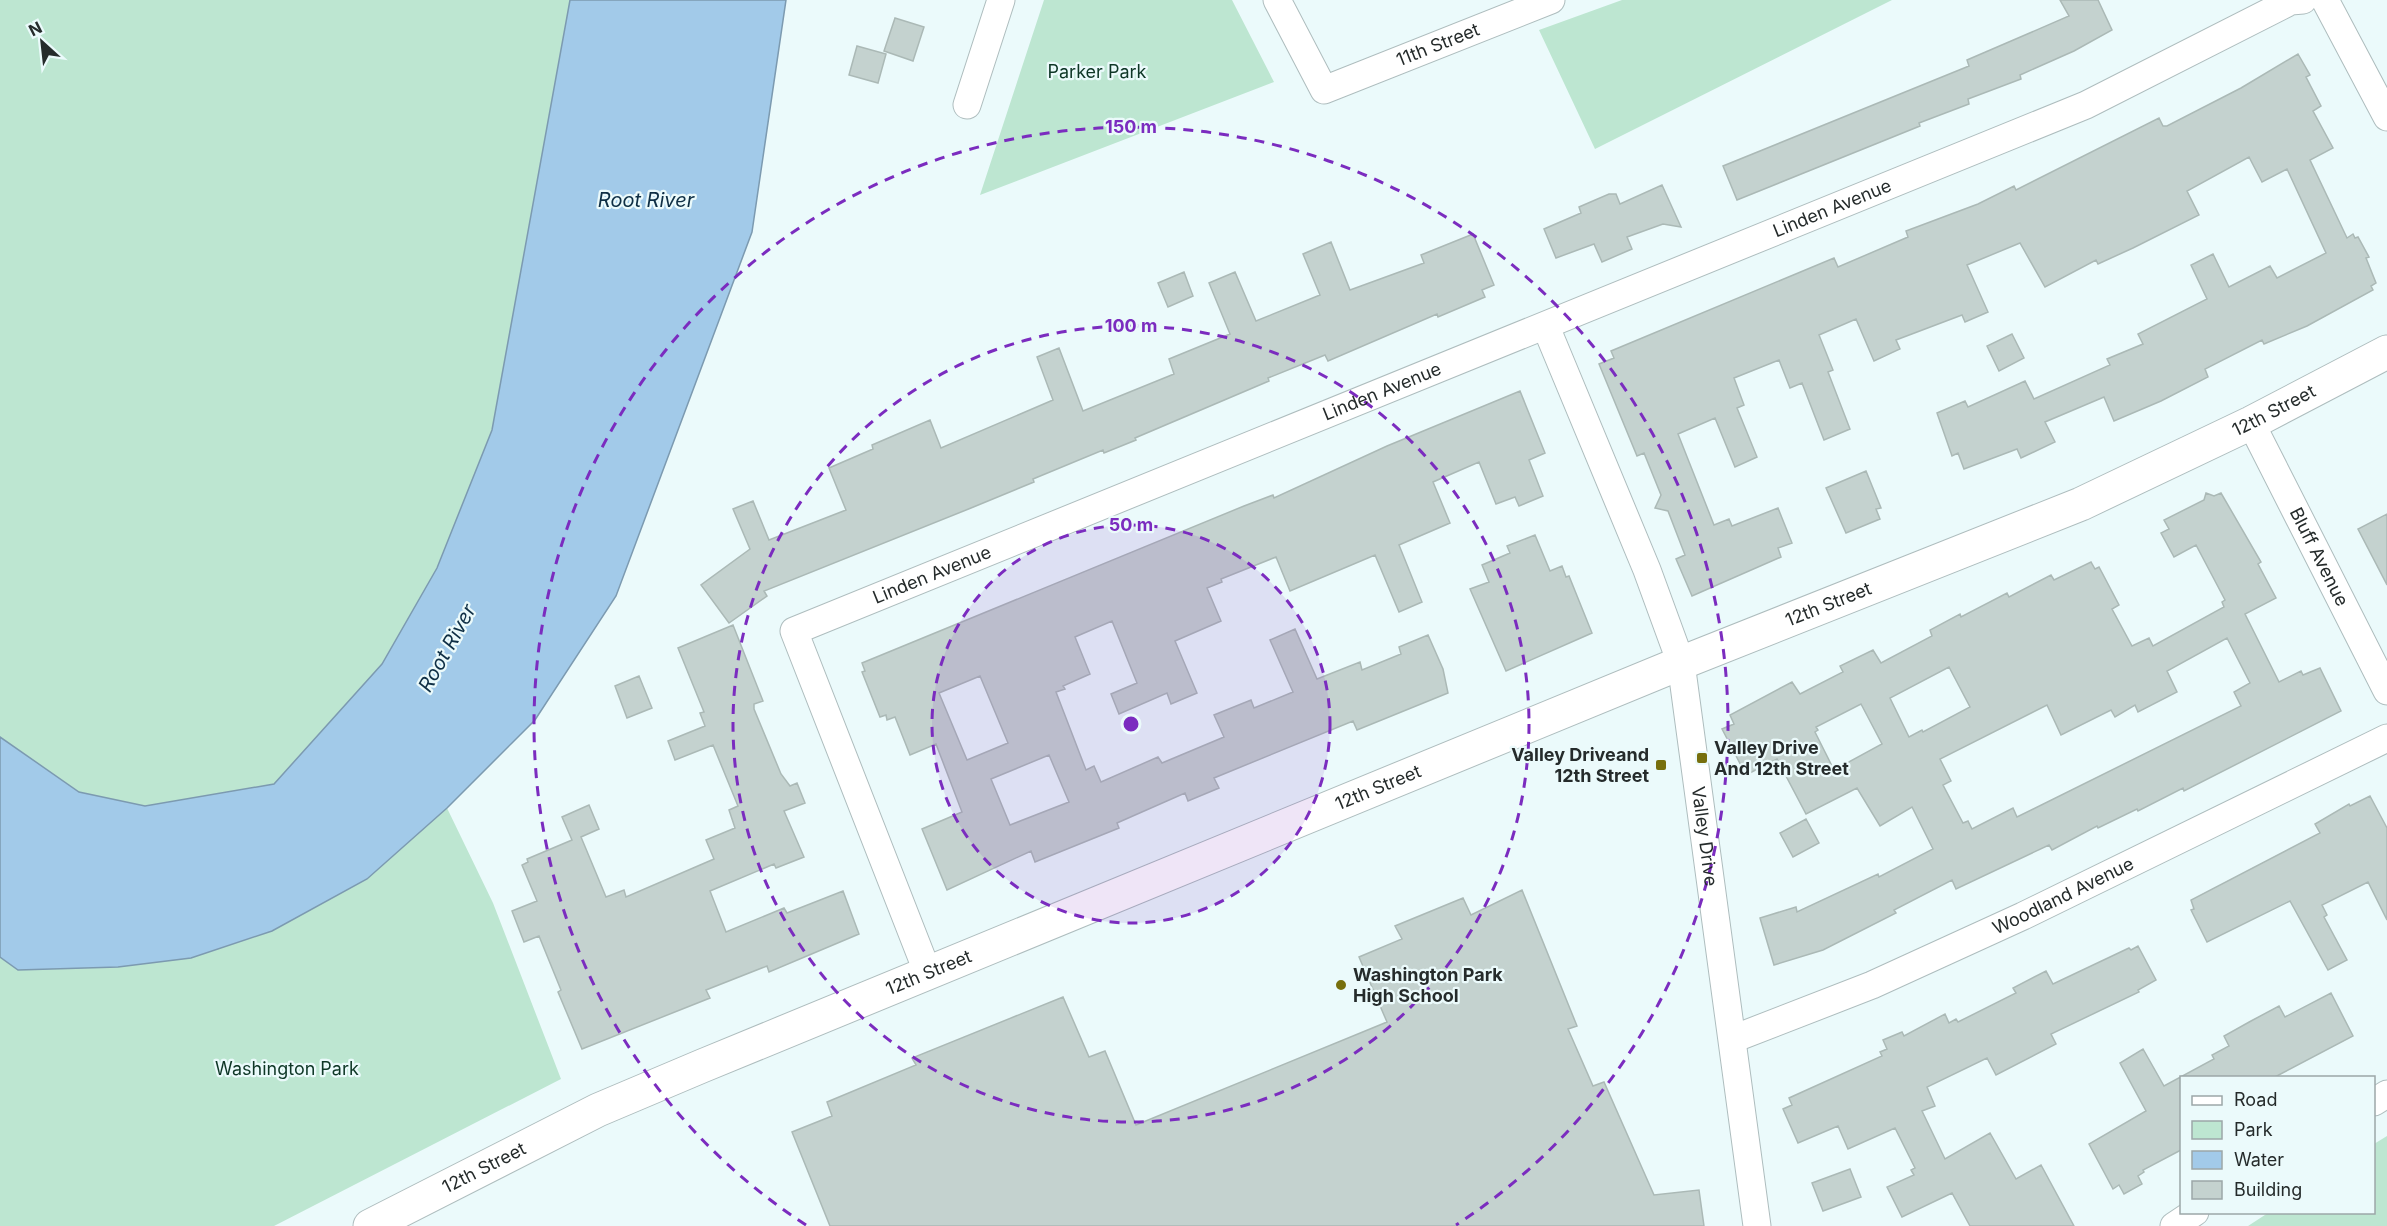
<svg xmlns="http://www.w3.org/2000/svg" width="2387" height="1226" font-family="Inter,sans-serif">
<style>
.green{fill:#bde6d1}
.water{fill:#a2cae9;stroke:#7c9ab0;stroke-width:1.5}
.building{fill:#c4d2cf;stroke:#abb9b6;stroke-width:1.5;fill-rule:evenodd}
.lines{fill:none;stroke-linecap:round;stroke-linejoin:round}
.minor-casing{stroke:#aebdbe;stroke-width:29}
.tertiary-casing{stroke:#aebdbe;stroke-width:35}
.minor{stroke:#fff;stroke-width:27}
.tertiary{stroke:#fff;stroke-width:33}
.ring{fill:none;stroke:#7b2cbf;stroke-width:3;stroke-dasharray:10 8}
.poi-dot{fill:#776f0d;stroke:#ebfafb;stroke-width:2}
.labels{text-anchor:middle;stroke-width:4.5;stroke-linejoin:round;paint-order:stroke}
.street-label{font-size:18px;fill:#252b2b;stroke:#ebfafb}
.park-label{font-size:18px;fill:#0e3726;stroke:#ebfafb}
.poi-label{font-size:18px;font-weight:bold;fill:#252b2b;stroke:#ebfafb;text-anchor:start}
.water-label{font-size:20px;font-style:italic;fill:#0f2f45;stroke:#ebfafb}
.centre{fill:#7b2cbf;stroke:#ebfafb;stroke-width:3}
.ring-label{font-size:18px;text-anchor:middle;font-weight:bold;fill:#7b2cbf;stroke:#ebfafb;stroke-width:4.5;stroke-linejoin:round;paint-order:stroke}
</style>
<rect width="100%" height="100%" fill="#ebfafb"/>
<path class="green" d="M0,0H570L492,430L437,568L382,664L274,784L145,806L79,792L0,737Z
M1044,0H1232L1274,82L980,195Z
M1622,0H1892L1595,149L1539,30Z
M447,808L493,903L561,1079L274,1226H0V957L18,970L367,879Z
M2387,1136V1226H2248L2268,1213L2374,1212V1144Z"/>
<path class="water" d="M570,0H786L752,232L616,596L535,720L447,808L367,879L272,931L191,958L118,967L18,970L0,957V737L79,792L145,806L274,784L382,664L437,568L492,430Z"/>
<path class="building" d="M2060,0H2098L2112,30L2074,51L2020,75L2021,79L1968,99L1969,104L1919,123L1920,126L1737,200L1723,166L1969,66L1967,60L2069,16Z
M895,18L924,27L913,61L884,51Z
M857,46L886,54L878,83L849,75Z
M2298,54L2310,75L2306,77L2321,106L2313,111L2333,148L2310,160L2347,238L2353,234L2355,238L2358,237L2369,257L2366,258L2376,283L2371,286L2373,290L2307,326L2264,344L2262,340L2205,369L2208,377L2161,401L2114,421L2104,397L2045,422L2055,442L2021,458L2017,449L1964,469L1958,453L1952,456L1937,413L1965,401L1968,407L2025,381L2034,399L2110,365L2107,359L2143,344L2138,334L2207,299L2191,265L2213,254L2229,287L2270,266L2277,278L2326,253L2287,169L2262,182L2249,157L2187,191L2199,215L2133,248L2098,264L2096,260L2045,287L2020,243L1967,265L1988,312L1965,322L1962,315L1896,340L1900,349L1874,361L1856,319L1819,335L1833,370L1828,372L1850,429L1824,440L1802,383L1790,388L1779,360L1734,378L1744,405L1737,408L1757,457L1735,467L1715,418L1678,434L1714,525L1729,519L1732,526L1778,508L1792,543L1778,548L1781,557L1692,596L1676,559L1685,555L1668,511L1655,508L1661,495L1644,453L1637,456L1599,364L1614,358L1611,351L1834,258L1838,267L1908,237L1906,231L1978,204L2014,186L2016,190L2159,118L2163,126H2167L2241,88Z
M1662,185L1681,227L1663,224L1627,237L1632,249L1602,262L1594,244L1556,258L1544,229L1581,213L1579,207L1609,194H1616L1620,204Z
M1473,234L1494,285L1482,290L1485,297L1438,317L1437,314L1328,361L1325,355L1268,378L1269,381L1135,438L1136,440L1104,453L1103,450L1033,479L1034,482L971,508L764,591L767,596L729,623L701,585L750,549L733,509L753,501L769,540L846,510L829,468L873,449L872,445L930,420L941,448L1053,400L1037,357L1059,348L1083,411L1174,374L1169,359L1230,334L1209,283L1235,272L1256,321L1320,295L1303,254L1331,242L1350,290L1424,263L1421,255Z
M1184,272L1193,296L1168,307L1158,283Z
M2012,334L2024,358L1999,371L1987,346Z
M1520,391L1545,453L1529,460L1543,496L1519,506L1515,497L1496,504L1479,462L1433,482L1450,523L1399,545L1422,602L1399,612L1375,555L1290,591L1276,557L1221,579L1222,582L1207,588L1221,621L1175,641L1197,693L1171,704L1167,693L1119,714L1111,694L1137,683L1112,621L1075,637L1090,674L1063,686L1065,689L1056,692L1086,770L1094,766L1101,782L1158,757L1162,763L1224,737L1214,715L1251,700L1254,708L1293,692L1270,640L1295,629L1317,679L1360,662L1362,670L1401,654L1399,647L1428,635L1443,669L1448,693L1357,730L1353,721L1214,778L1219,788L1188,801L1185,793L1117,823L1119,828L1035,862L1031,851L947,890L922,829L962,812L936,744L910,755L895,717L887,720L886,715L880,717L862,672L865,671L862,663L1244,506L1273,495L1274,498L1387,446ZM980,676L1008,743L967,760L939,693ZM1049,755L1069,802L1010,825L991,779Z
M1866,471L1881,508L1876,509L1880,519L1846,533L1826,488Z
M2206,493L2214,496L2221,493L2261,562L2258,564L2276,598L2245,614L2279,682L2301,671L2303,675L2320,668L2341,711L2184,791L2183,788L2138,811L2137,809L2098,828L2097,826L2052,850L2049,845L1956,889L1952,880L1894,910L1896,913L1823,950L1774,965L1760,918L1796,907L1797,912L1878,874L1879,877L1933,849L1912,807L1880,826L1857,788L1806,814L1777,759L1746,775L1722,729L1734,724L1730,715L1792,682L1800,694L1843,672L1840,666L1873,650L1881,663L1932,636L1930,630L1960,614L1961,617L2007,593L2009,597L2051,575L2054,580L2091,562L2095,569L2099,567L2119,605L2112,609L2132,646L2149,638L2153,646L2224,607L2222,602L2225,600L2196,545L2174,557L2161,533L2169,529L2164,520L2204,500ZM2227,638L2250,683L2234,692L2241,706L2017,817L2013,808L1972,829L1968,821L1963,823L1943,785L1951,781L1940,759L2047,705L2061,735L2111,710L2115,717L2135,705L2138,712L2177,692L2167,671ZM1949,667L1970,707L1923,732L1922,730L1909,737L1890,698ZM1861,704L1882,744L1834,770L1815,732L1818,730L1816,727Z
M2387,514V585L2358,529Z
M1535,535L1550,571L1562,566L1566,577L1569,576L1592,633L1506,671L1470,589L1489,582L1482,565L1510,553L1507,546Z
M733,625L763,701L754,704V709L781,774L790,786L797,783L805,803L784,811L804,857L776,868L774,864L710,891L726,932L784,908L787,913L843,891L859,934L769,972L767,966L706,990L710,998L582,1049L558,992L561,990L539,936L524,942L512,911L537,901L522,865L528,862L527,859L572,840L562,817L589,805L599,829L581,837L606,897L624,890L626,897L714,859L706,840L735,828L729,810L738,806L713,745L675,760L668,741L705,726L700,713L704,712L678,648Z
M639,676L652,708L627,718L615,686Z
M2370,796L2387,828V920L2368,882L2322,905L2327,915L2324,917L2347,960L2328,970L2290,901L2207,942L2191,910L2194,909L2191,900L2320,833L2315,824L2349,804L2350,806Z
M1806,819L1819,843L1793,857L1780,833Z
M1522,890L1577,1026L1568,1029L1593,1086L1604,1082L1654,1195L1699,1190L1704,1226H830L792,1132L832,1116L827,1102L916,1065L912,1058L1063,997L1089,1057L1105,1051L1136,1125L1387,1022L1359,957L1402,939L1395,926L1463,898L1471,915Z
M2138,946L2156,980L2138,990L2139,992L2051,1034L2056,1044L1996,1075L1987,1058L1927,1087L1935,1106L1922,1111L1945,1159L1990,1133L2016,1179L2041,1165L2074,1226H1970L1952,1193L1902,1217L1887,1187L1914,1175L1911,1170L1915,1168L1895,1128L1848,1149L1838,1126L1798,1143L1783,1109L1792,1105L1789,1098L1882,1056L1880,1052L1887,1049L1883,1040L1902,1032L1904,1036L1945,1014L1949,1023L1956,1019L1958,1022L2016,993L2013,988L2046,971L2053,984L2129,948L2131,950Z
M2331,993L2353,1036L2275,1077H2181V1150L2143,1170L2144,1172L2138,1176L2142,1184L2124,1194L2119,1185L2113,1189L2089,1144L2146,1111L2120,1063L2143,1049L2164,1086L2214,1059L2212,1055L2229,1046L2224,1036L2251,1021L2279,1006L2285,1017Z
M1850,1169L1861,1197L1823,1211L1812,1183Z"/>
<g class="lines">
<g class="minor-casing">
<g id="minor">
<path id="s1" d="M1277,0L1324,90L1551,0"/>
<path d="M2325,0L2387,117"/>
<path d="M967,105L1001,0"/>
<path id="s2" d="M1546,327L1647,570L1681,663L1757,1226"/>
<path id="s3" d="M2251,423L2387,691"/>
<path id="s4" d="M927,971L794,631L2086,105L2291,1L2303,0"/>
<path id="s5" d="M1733,1039L1872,985L2023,916L2387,738"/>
<path d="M2374,1102L2387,1094"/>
<path d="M2174,1226L2195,1212"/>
</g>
</g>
<g class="tertiary-casing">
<g id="tertiary">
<path id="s6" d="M370,1226L598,1110L702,1066L1681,663L2081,504L2251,423L2387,352"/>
</g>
</g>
<use href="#minor" class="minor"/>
<use href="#tertiary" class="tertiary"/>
</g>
<circle cx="1131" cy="724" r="199" fill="#7b2cbf" fill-opacity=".12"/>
<g class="ring">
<circle cx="1131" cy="724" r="199"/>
<circle cx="1131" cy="724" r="398"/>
<path d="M806 1225A597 597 0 1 1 1456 1225"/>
</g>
<g class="poi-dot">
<rect x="1696" y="752" width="12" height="12" rx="3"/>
<rect x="1655" y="759" width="12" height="12" rx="3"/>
<circle cx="1341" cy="985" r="6"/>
</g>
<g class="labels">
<g class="street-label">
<text dy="6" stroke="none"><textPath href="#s1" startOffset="224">11th Street</textPath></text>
<text dy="6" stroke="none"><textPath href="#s4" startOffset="1486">Linden Avenue</textPath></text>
<text dy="6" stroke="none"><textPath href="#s4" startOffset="1000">Linden Avenue</textPath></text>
<text dy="6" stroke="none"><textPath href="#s6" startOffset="2072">12th Street</textPath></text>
<text dy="6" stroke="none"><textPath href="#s3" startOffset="150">Bluff Avenue</textPath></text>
<text dy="6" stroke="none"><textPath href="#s4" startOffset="514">Linden Avenue</textPath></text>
<text dy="6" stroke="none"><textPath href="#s6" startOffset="1586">12th Street</textPath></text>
<text dy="6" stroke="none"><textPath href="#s6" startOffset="1100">12th Street</textPath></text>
<text dy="6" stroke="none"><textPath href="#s2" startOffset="537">Valley Drive</textPath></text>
<text dy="6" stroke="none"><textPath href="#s5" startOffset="360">Woodland Avenue</textPath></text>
<text dy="6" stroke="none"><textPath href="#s6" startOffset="614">12th Street</textPath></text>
<text dy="6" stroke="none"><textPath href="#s6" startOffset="128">12th Street</textPath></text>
</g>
<g class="park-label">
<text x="1097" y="78">Parker Park</text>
<text x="287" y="1075">Washington Park</text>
</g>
<g class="poi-label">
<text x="1714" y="754">Valley Drive<tspan x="1714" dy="21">And 12th Street</tspan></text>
<text x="1649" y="761" text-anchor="end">Valley Driveand<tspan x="1649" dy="21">12th Street</tspan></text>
<text x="1353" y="981">Washington Park<tspan x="1353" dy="21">High School</tspan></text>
</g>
<g class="water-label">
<text x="646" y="207">Root River</text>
<text transform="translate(447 648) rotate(-61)" y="7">Root River</text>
</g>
</g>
<circle cx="1131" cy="724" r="9" class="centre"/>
<g class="ring-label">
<text x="1131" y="133">150 m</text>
<text x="1131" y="332">100 m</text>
<text x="1131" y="531">50 m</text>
</g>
<rect x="2180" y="1076" width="195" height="138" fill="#ebfafb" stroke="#9ca7a8" stroke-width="1.5"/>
<rect x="2192" y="1096" width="30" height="9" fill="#ffffff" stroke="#9ca7a8" stroke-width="1.5"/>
<text x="2234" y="1106" font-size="18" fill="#252b2b">Road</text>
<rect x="2192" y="1121" width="30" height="18" fill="#bde6d1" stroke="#9ca7a8" stroke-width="1.5"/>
<text x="2234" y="1136" font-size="18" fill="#252b2b">Park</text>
<rect x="2192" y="1151" width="30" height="18" fill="#a2cae9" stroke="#9ca7a8" stroke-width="1.5"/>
<text x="2234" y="1166" font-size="18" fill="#252b2b">Water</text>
<rect x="2192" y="1181" width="30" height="18" fill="#c4d2cf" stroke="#9ca7a8" stroke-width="1.5"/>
<text x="2234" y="1196" font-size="18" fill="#252b2b">Building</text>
<g transform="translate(42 42) rotate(333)" stroke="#ebfafb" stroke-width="4.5" paint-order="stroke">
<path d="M0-4.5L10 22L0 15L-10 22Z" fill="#252b2b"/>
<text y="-9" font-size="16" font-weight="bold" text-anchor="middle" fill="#252b2b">N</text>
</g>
</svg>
